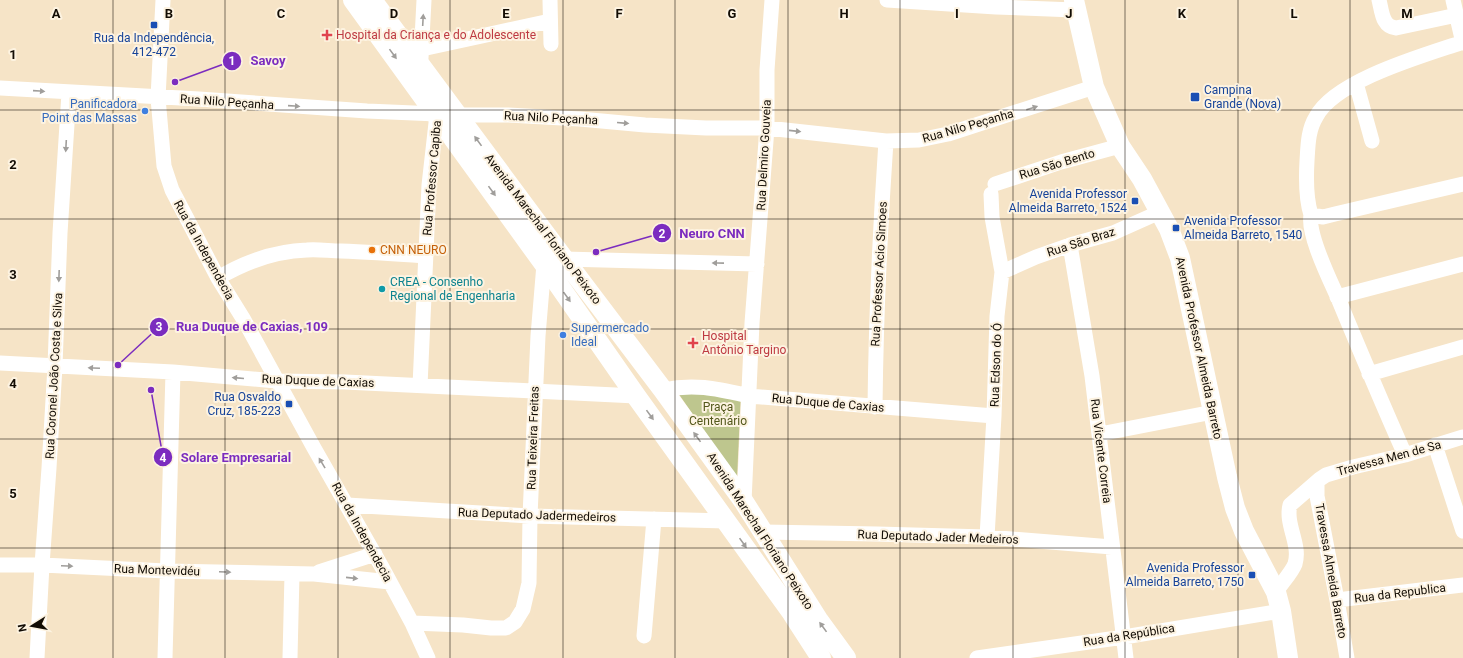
<svg xmlns="http://www.w3.org/2000/svg" width="1463" height="658" font-family="Roboto,sans-serif">
<style>
.green{fill:#bec68e}
.lines{fill:none;stroke-linecap:round;stroke-linejoin:round}
.minor{stroke:#fff;stroke-width:15}
.major{stroke:#fff;stroke-width:20}
.oneway{fill:#a09e9b}
.grid{fill:none;stroke:#120c04;stroke-width:1;stroke-opacity:0.55}
.transit-dot{fill:#1a4fb4;stroke:#fdf3e1;stroke-width:1.5}
.health-dot{fill:#e0444e;stroke:#fdf3e1;stroke-width:1.5}
.shop-dot{fill:#3f7fe0;stroke:#fdf3e1;stroke-width:1.5}
.food-dot{fill:#e8710a;stroke:#fdf3e1;stroke-width:1.5}
.culture-dot{fill:#0f9aa8;stroke:#fdf3e1;stroke-width:1.5}
.labels{text-anchor:middle;stroke-width:4;stroke-linejoin:round;paint-order:stroke}
.health-label{font-size:12px;fill:#be3a42;stroke:#fdf3e1;text-anchor:start}
.transit-label{font-size:12px;fill:#164399;stroke:#fdf3e1;text-anchor:end}
.street-label{font-size:12px;fill:#120c04;stroke:#fdf3e1}
.shop-label{font-size:12px;fill:#366cbe;stroke:#fdf3e1;text-anchor:end}
.food-label{font-size:12px;fill:#c56008;stroke:#fdf3e1;text-anchor:start}
.culture-label{font-size:12px;fill:#0d838f;stroke:#fdf3e1;text-anchor:start}
.park-label{font-size:12px;fill:#53581b;stroke:#fdf3e1}
.grid-label{font-size:13px;text-anchor:middle;font-weight:bold;fill:#120c04;stroke:#fdf3e1;stroke-width:4;stroke-linejoin:round;paint-order:stroke}
.leader{fill:none;stroke:#7b2cbf;stroke-width:1.5}
.callout-dot{fill:#7b2cbf;stroke:#fdf3e1;stroke-width:1.5}
.mark-label{font-size:12px;text-anchor:middle;font-weight:bold;fill:#fff}
.callout-label{font-size:13px;text-anchor:middle;font-weight:bold;fill:#7b2cbf;stroke:#fdf3e1;stroke-width:4;stroke-linejoin:round;paint-order:stroke}
</style>
<rect width="100%" height="100%" fill="#f6e4c7"/>
<path class="green" d="M676,390L741,391L737,478Z"/>
<g class="lines">
<path class="minor" d="M163,0L158,98L164,166L172,190L218,278L244,320L314,448L383,569L412,623L428,658
M550,0L551,44
M887,0L996,7L1075,10
M1379,0C1382,11 1382,27 1396,28L1457,15
M1453,0L1463,43
M1463,42C1425,55 1335,80 1316,117C1308,130 1308,145 1307,161C1306,178 1306,199 1311,215L1323,217L1335,214L1463,184
M422,49L550,21
M421,58L424,0
M1356,83L1372,141
M0,88L199,99L367,111L437,114L429,185L420,386
M459,115H508L580,119L645,125L706,128H767L886,141L919,140L948,134L1094,87
M995,184L1061,162L1120,146
M1311,215C1307,234 1330,280 1338,298C1360,351 1382,403 1405,455
M1070,245L1092,376L1126,658
M564,259L757,264
M1002,272L1036,257L1070,245L1113,233L1160,212
M218,278C245,262 276,251 307,250C318,249 330,251 341,251C369,252 398,254 426,256
M1337,297L1463,264
M0,363L173,372L276,381L345,382L636,396
M1369,374L1463,347
M663,390C695,383 718,389 749,396L994,416
M875,407C876,318 880,229 886,141
M1100,434L1213,412
M1435,445L1463,531
M1317,483V496L1337,600L1347,658
M744,502L752,323L767,128V70L772,0
M347,505L530,516L727,521
M763,532L877,534L987,537L1112,547
M987,537L994,416L997,316L1002,272L992,217L991,194
M0,565H42L166,571L314,574L390,582
M319,572L375,554
M1276,592C1281,584 1292,572 1295,564C1301,544 1285,525 1290,505L1320,479L1326,475L1353,467L1405,455L1463,437
M1337,600L1463,585
M412,623L463,625L491,628H506L515,622L523,609L529,583L530,516L538,336L544,264
M644,636L654,519
M37,658L42,565L49,468L55,366L60,233L69,93
M165,658L173,372
M290,658L292,574
M977,658L1124,637L1281,611"/>
<path class="major" d="M353,0L544,264L636,396L792,613L821,658
M372,0L564,259L663,390L744,502L819,621L846,658
M1074,0L1094,87L1120,146L1142,179L1169,229L1180,258L1227,477L1235,508L1244,531L1276,592L1281,611L1288,658"/>
</g>
<defs><path id="oneway-solid" d="M-6-.8H1V-3.2L6.5 0L1 3.2V.8H-6Z"/></defs>
<g class="oneway">
<use href="#oneway-solid" transform="translate(423 20) rotate(-87)"/>
<use href="#oneway-solid" transform="translate(393 54) rotate(54)"/>
<use href="#oneway-solid" transform="translate(39 91) rotate(4)"/>
<use href="#oneway-solid" transform="translate(294 106) rotate(4)"/>
<use href="#oneway-solid" transform="translate(1032 108) rotate(-18)"/>
<use href="#oneway-solid" transform="translate(623 123) rotate(5)"/>
<use href="#oneway-solid" transform="translate(795 131) rotate(6)"/>
<use href="#oneway-solid" transform="translate(478 141) rotate(-126)"/>
<use href="#oneway-solid" transform="translate(66 146) rotate(93)"/>
<use href="#oneway-solid" transform="translate(492 191) rotate(54)"/>
<use href="#oneway-solid" transform="translate(718 263) rotate(-179)"/>
<use href="#oneway-solid" transform="translate(59 276) rotate(92)"/>
<use href="#oneway-solid" transform="translate(567 297) rotate(55)"/>
<use href="#oneway-solid" transform="translate(94 368) rotate(-177)"/>
<use href="#oneway-solid" transform="translate(238 378) rotate(-175)"/>
<use href="#oneway-solid" transform="translate(650 415) rotate(54)"/>
<use href="#oneway-solid" transform="translate(697 437) rotate(-126)"/>
<use href="#oneway-solid" transform="translate(322 463) rotate(-121)"/>
<use href="#oneway-solid" transform="translate(743 543) rotate(55)"/>
<use href="#oneway-solid" transform="translate(67 566) rotate(3)"/>
<use href="#oneway-solid" transform="translate(225 572) rotate(2)"/>
<use href="#oneway-solid" transform="translate(352 578) rotate(6)"/>
<use href="#oneway-solid" transform="translate(823 627) rotate(-126)"/>
</g>
<path class="grid" d="M113,0V658M225,0V658M338,0V658M450,0V658M563,0V658M675,0V658M788,0V658M900,0V658M1013,0V658M1125,0V658M1238,0V658M1350,0V658M0,110H1463M0,219H1463M0,329H1463M0,439H1463M0,548H1463"/>
<g class="transit-dot">
<rect x="150" y="21" width="8" height="8" rx="2"/>
<rect x="1190" y="92" width="10" height="10" rx="2"/>
<rect x="1131" y="197" width="8" height="8" rx="2"/>
<rect x="1172" y="224" width="8" height="8" rx="2"/>
<rect x="285" y="400" width="8" height="8" rx="2"/>
<rect x="1248" y="571" width="8" height="8" rx="2"/>
</g>
<g class="health-dot">
<path d="M325 29h4v4h4v4h-4v4h-4v-4h-4v-4h4z"/>
<path d="M691 337h4v4h4v4h-4v4h-4v-4h-4v-4h4z"/>
</g>
<g class="shop-dot">
<circle cx="145" cy="111" r="4"/>
<circle cx="563" cy="335" r="4"/>
</g>
<circle class="food-dot" cx="372" cy="250" r="4"/>
<circle class="culture-dot" cx="382" cy="289" r="4"/>
<g class="labels">
<g class="health-label">
<text x="336" y="39">Hospital da Criança e do Adolescente</text>
<text x="702" y="340">Hospital<tspan x="702" dy="14">Antônio Targino</tspan></text>
</g>
<g class="transit-label">
<text x="154" y="42" text-anchor="middle">Rua da Independência,<tspan x="154" dy="14">412-472</tspan></text>
<text x="1204" y="94" text-anchor="start">Campina<tspan x="1204" dy="14">Grande (Nova)</tspan></text>
<text x="1127" y="198">Avenida Professor<tspan x="1127" dy="14">Almeida Barreto, 1524</tspan></text>
<text x="1184" y="225" text-anchor="start">Avenida Professor<tspan x="1184" dy="14">Almeida Barreto, 1540</tspan></text>
<text x="281" y="401">Rua Osvaldo<tspan x="281" dy="14">Cruz, 185-223</tspan></text>
<text x="1244" y="572">Avenida Professor<tspan x="1244" dy="14">Almeida Barreto, 1750</tspan></text>
</g>
<g class="street-label">
<text transform="translate(227 102) rotate(4)" y="4">Rua Nilo Peçanha</text>
<text transform="translate(551 118) rotate(3)" y="4">Rua Nilo Peçanha</text>
<text transform="translate(968 126) rotate(-16)" y="4">Rua Nilo Peçanha</text>
<text transform="translate(764 155) rotate(-87)" y="4">Rua Delmiro Gouveia</text>
<text transform="translate(1057 164) rotate(-17)" y="4">Rua São Bento</text>
<text transform="translate(432 178) rotate(-85)" y="4">Rua Professor Capiba</text>
<text transform="translate(543 229) rotate(53)" y="4">Avenida Marechal Floriano Peixoto</text>
<text transform="translate(1081 242) rotate(-18)" y="4">Rua São Braz</text>
<text transform="translate(204 250) rotate(61)" y="4">Rua da Independecia</text>
<text transform="translate(879 274) rotate(-87)" y="4">Rua Professor Acio Simoes</text>
<text transform="translate(1199 348) rotate(78)" y="4">Avenida Professor Almeida Barreto</text>
<text transform="translate(996 365) rotate(-88)" y="4">Rua Edson do Ó</text>
<text transform="translate(54 376) rotate(-87)" y="4">Rua Coronel João Costa e Silva</text>
<text transform="translate(318 381) rotate(2)" y="4">Rua Duque de Caxias</text>
<text transform="translate(828 403) rotate(5)" y="4">Rua Duque de Caxias</text>
<text transform="translate(533 438) rotate(-88)" y="4">Rua Teixeira Freitas</text>
<text transform="translate(1101 451) rotate(83)" y="4">Rua Vicente Correia</text>
<text transform="translate(1389 458) rotate(-15)" y="4">Travessa Men de Sa</text>
<text transform="translate(537 515) rotate(2)" y="4">Rua Deputado Jadermedeiros</text>
<text transform="translate(760 531) rotate(57)" y="4">Avenida Marechal Floriano Peixoto</text>
<text transform="translate(362 532) rotate(61)" y="4">Rua da Independecia</text>
<text transform="translate(938 537) rotate(2)" y="4">Rua Deputado Jader Medeiros</text>
<text transform="translate(157 570) rotate(2)" y="4">Rua Montevidéu</text>
<text transform="translate(1331 571) rotate(80)" y="4">Travessa Almeida Barreto</text>
<text transform="translate(1400 593) rotate(-7)" y="4">Rua da Republica</text>
<text transform="translate(1129 635) rotate(-9)" y="4">Rua da República</text>
</g>
<g class="shop-label">
<text x="137" y="108">Panificadora<tspan x="137" dy="14">Point das Massas</tspan></text>
<text x="571" y="332" text-anchor="start">Supermercado<tspan x="571" dy="14">Ideal</tspan></text>
</g>
<g class="food-label">
<text x="380" y="254">CNN NEURO</text>
</g>
<g class="culture-label">
<text x="390" y="286">CREA - Consenho<tspan x="390" dy="14">Regional de Engenharia</tspan></text>
</g>
<g class="park-label">
<text x="718" y="411">Praça<tspan x="718" dy="14">Centenário</tspan></text>
</g>
</g>
<g class="grid-label">
<text x="56" y="18">A</text>
<text x="169" y="18">B</text>
<text x="281" y="18">C</text>
<text x="394" y="18">D</text>
<text x="506" y="18">E</text>
<text x="619" y="18">F</text>
<text x="732" y="18">G</text>
<text x="844" y="18">H</text>
<text x="957" y="18">I</text>
<text x="1069" y="18">J</text>
<text x="1182" y="18">K</text>
<text x="1294" y="18">L</text>
<text x="1407" y="18">M</text>
<text x="13" y="59">1</text>
<text x="13" y="169">2</text>
<text x="13" y="279">3</text>
<text x="13" y="388">4</text>
<text x="13" y="498">5</text>
</g>
<path class="leader" d="M175 82L232 61M596 252L662 233M118 365L159 327M151 390L163 457"/>
<g class="callout-dot">
<circle cx="175" cy="82" r="4"/>
<circle cx="596" cy="252" r="4"/>
<circle cx="118" cy="365" r="4"/>
<circle cx="151" cy="390" r="4"/>
<circle cx="232" cy="61" r="10"/>
<circle cx="662" cy="233" r="10"/>
<circle cx="159" cy="327" r="10"/>
<circle cx="163" cy="457" r="10"/>
</g>
<g class="mark-label">
<text x="232" y="65">1</text>
<text x="662" y="238">2</text>
<text x="159" y="331">3</text>
<text x="163" y="462">4</text>
</g>
<g class="callout-label">
<text x="268" y="65">Savoy</text>
<text x="712" y="238">Neuro CNN</text>
<text x="252" y="331">Rua Duque de Caxias, 109</text>
<text x="236" y="462">Solare Empresarial</text>
</g>
<g transform="translate(32 626) rotate(259)" stroke="#fdf3e1" stroke-width="3" paint-order="stroke">
<path d="M0-3L7 15L0 10L-7 15Z" fill="#120c04"/>
<text y="-6" font-size="11" font-weight="bold" text-anchor="middle" fill="#120c04">N</text>
</g>
</svg>
